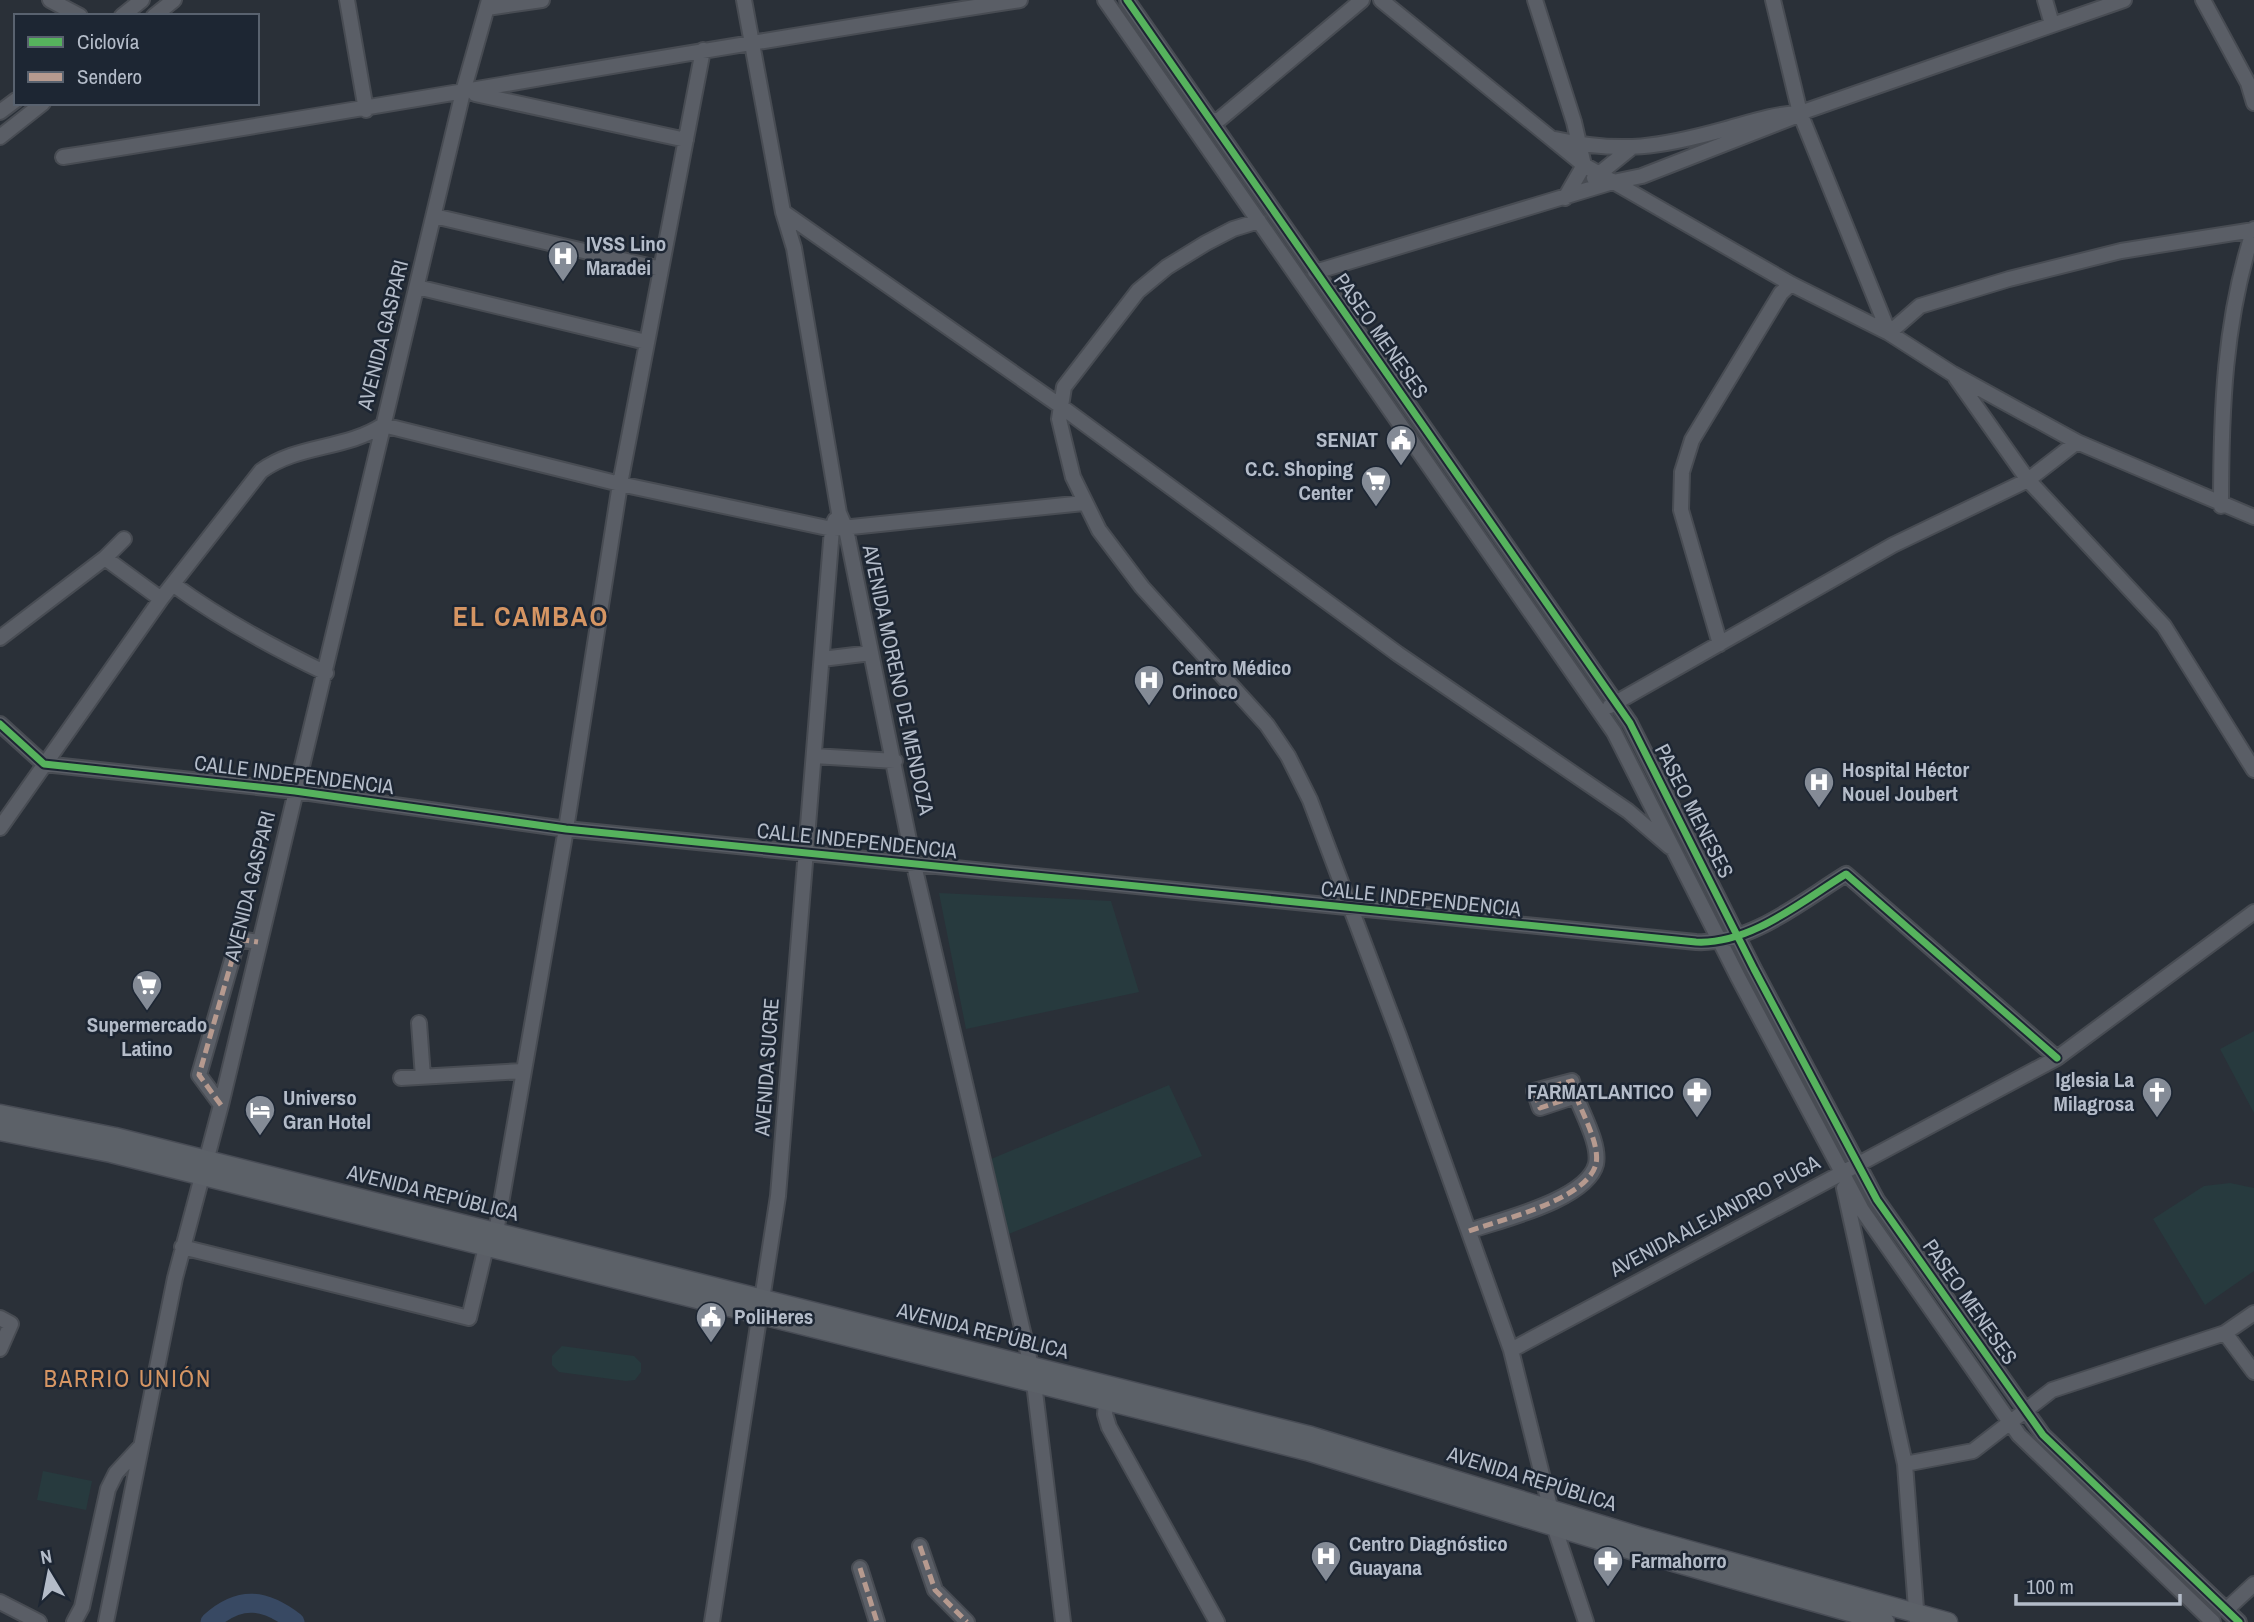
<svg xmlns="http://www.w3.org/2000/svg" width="2254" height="1622" font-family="'Archivo Narrow',sans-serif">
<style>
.green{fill:#273a3e}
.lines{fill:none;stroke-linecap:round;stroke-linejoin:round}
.river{stroke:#384963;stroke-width:19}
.minor-casing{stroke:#484c53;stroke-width:18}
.major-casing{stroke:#484c55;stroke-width:21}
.minor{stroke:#5a5e66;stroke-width:14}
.major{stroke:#5c6168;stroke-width:18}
.quiet{stroke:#b69a8f;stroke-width:5;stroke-dasharray:10 5;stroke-linecap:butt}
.cycleway-casing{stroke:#1d2633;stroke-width:11}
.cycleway{stroke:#56b35d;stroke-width:7}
.labels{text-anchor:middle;stroke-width:5;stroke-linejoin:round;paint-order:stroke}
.poi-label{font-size:21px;font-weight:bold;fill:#b4bcc9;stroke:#1d2633;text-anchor:start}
.street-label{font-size:21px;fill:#b4bcc9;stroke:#1d2633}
.quarter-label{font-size:24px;letter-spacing:2px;fill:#d59563;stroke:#1d2633}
.district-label{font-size:28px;font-weight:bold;letter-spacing:2px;fill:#d59563;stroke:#1d2633}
</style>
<rect width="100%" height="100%" fill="#2a3038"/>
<path class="green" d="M939,893L1111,901L1139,992L966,1029Z
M2254,1031V1113L2220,1049Z
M1169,1085L1202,1156L1001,1237L984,1162Z
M2230,1183L2254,1188V1271L2205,1305L2153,1219L2204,1186Z
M562,1346L634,1356L641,1363V1372L635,1380L626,1381L559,1372L552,1365V1356Z
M43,1471L92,1481L86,1510L37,1500Z"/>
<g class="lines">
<path class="river" d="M210,1622C240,1595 265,1599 295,1622"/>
<g class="minor-casing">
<path id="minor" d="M50,0L80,16
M347,0L366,110
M744,0L783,212L794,248L839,513L846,529L914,865L1031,1366
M1105,0L1614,732L1738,977L1862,1210L2019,1435L2213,1622
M1127,0L1630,723L1754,969L1877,1200L2043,1435L2239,1622
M1381,0L1584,165L1791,284L1889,333L1953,374L2077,442L2254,517
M1535,0L1574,122L1584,165L1565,198
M1773,0L1800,113L1889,333L1920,306L2009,279L2121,251L2254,230
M2045,0L2052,24
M2203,0L2248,83L2254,103
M487,8L542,0
M122,16L142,0
M154,16L174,0
M475,94L686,140
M0,112L16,100
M1213,121L1220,119L1362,0
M0,137L43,103
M1555,139C1622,154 1661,147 1726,129C1751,122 1774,114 1800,113L2124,0
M63,157C382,107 700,49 1020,0
M1594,178L1631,148
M783,212L1059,405L1398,654L1628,811L1670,847
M434,216L661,269
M1259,221L1233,229L1206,243L1167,267L1138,291L1064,387L1059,419L1064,440L1073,477L1099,530L1142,587L1267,725L1288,756L1310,800L1399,1036L1511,1350L1557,1535L1586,1622
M1315,272L1613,182L1642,176L1796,116
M417,287L646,342
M1956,378L2028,480L2164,626L2254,770
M2221,506C2221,412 2224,319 2254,229
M105,558L124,539
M174,585C222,620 272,647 326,673
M0,638L105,558L161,599
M1720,644L1681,510L1682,472L1692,440L1781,293L1791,284
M822,659L871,653
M1610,706L1893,545L2028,480L2077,442
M0,724L44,764L295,791L566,829L1696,942C1750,945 1802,901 1846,874L2057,1058
M814,756L895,761
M0,828L161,599L261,471C298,444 345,450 383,425L620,484L832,529L1084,503
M419,1023L423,1077
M401,1078L523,1071
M1572,1081L1576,1096L1540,1108L1534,1091Z
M221,1105L199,1075L238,939L258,942
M1844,1188L1905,1464L1917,1622
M1469,1231C1500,1220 1587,1200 1596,1164C1600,1145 1583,1115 1576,1096
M496,1232L566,829L620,484L703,50
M182,1247L469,1318L486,1247
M0,1318L11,1324L0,1349
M2225,1333L2254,1372
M1511,1350L2057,1058L2254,912
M1034,1383L1063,1622
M1107,1393L1105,1414L1109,1427L1217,1622
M1905,1464L1973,1451L2052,1390L2225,1333L2254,1313
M920,1546L935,1590L967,1622
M860,1568L877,1622
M0,1602L39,1622
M2226,1610L2254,1584
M74,1622L82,1607L108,1489L116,1473L141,1446
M106,1622L175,1278L221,1105L463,92L489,0
M712,1622L778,1196L832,529L835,520"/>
</g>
<g class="major-casing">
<path id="major" d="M0,1114L115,1137L1311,1436L1638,1536L1948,1622
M0,1131L111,1153L1307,1451L1634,1551L1885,1622"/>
</g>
<use href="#minor" class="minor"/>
<use href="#major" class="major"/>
<path class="quiet" d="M1572,1081L1576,1096L1540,1108L1534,1091Z
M221,1105L199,1075L238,939L258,942
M1469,1231C1500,1220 1587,1200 1596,1164C1600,1145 1583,1115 1576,1096
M920,1546L935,1590L967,1622
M860,1568L877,1622"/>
<g class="cycleway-casing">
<path id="cycleway" d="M1127,0L1630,723L1754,969L1877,1200L2043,1435L2239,1622
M0,724L44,764L295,791L566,829L1696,942C1750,945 1802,901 1846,874L2057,1058"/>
</g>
<use href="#cycleway" class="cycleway"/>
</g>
<defs>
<g id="hospital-pin" transform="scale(1.575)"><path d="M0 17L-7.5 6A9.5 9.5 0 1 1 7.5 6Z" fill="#848b96" stroke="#1d2633"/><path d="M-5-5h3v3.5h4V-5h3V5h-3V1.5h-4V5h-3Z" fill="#fff"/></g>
<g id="civic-pin" transform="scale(1.575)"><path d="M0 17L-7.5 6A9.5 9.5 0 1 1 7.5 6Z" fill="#848b96" stroke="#1d2633"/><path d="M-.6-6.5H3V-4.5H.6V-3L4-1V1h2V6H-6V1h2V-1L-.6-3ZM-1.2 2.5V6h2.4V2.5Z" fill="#fff"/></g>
<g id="supermarket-pin" transform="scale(1.575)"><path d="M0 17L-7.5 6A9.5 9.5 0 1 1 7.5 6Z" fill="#848b96" stroke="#1d2633"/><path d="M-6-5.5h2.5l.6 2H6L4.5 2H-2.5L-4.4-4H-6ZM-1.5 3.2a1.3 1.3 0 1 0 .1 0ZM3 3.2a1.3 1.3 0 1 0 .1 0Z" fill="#fff"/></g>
<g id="pharmacy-pin" transform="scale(1.575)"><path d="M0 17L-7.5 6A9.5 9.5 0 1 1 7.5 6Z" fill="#848b96" stroke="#1d2633"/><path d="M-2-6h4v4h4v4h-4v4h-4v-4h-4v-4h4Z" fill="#fff"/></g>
<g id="church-pin" transform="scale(1.575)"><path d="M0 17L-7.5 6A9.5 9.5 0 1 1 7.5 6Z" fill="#848b96" stroke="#1d2633"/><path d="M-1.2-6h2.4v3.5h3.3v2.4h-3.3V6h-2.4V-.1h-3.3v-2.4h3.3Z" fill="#fff"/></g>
<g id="hotel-pin" transform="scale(1.575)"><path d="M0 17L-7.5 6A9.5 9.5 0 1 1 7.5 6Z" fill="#848b96" stroke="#1d2633"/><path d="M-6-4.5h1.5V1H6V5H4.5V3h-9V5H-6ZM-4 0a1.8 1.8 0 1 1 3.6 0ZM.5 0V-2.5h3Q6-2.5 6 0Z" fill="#fff"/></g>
</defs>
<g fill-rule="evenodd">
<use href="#hospital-pin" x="563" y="256"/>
<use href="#civic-pin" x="1401" y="440"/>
<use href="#supermarket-pin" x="1376" y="481"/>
<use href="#hospital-pin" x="1149" y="680"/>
<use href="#hospital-pin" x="1819" y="782"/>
<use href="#supermarket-pin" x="147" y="985"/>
<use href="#pharmacy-pin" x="1697" y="1092"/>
<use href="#church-pin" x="2157" y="1092"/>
<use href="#hotel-pin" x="260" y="1110"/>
<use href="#civic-pin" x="711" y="1317"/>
<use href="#hospital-pin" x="1326" y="1556"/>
<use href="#pharmacy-pin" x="1608" y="1561"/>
</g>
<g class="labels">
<g class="poi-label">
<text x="586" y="251">IVSS Lino<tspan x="586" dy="24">Maradei</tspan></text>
<text x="1378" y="447" text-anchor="end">SENIAT</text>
<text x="1353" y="476" text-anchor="end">C.C. Shoping<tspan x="1353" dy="24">Center</tspan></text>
<text x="1172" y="675">Centro Médico<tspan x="1172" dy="24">Orinoco</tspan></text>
<text x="1842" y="777">Hospital Héctor<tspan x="1842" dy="24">Nouel Joubert</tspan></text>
<text x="147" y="1032" text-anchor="middle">Supermercado<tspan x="147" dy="24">Latino</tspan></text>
<text x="2134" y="1087" text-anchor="end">Iglesia La<tspan x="2134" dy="24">Milagrosa</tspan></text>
<text x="1674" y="1099" text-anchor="end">FARMATLANTICO</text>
<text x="283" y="1105">Universo<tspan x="283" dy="24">Gran Hotel</tspan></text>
<text x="734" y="1324">PoliHeres</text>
<text x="1349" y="1551">Centro Diagnóstico<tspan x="1349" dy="24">Guayana</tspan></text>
<text x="1631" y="1568">Farmahorro</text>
</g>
<g class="street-label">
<text transform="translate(383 335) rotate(-76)" y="7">AVENIDA GASPARI</text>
<text transform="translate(1381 336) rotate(55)" y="7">PASEO MENESES</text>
<text transform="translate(898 680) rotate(78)" y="7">AVENIDA MORENO DE MENDOZA</text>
<text transform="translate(294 775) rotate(7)" y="7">CALLE INDEPENDENCIA</text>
<text transform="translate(1694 811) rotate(63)" y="7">PASEO MENESES</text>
<text transform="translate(857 841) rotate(6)" y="7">CALLE INDEPENDENCIA</text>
<text transform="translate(250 886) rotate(-76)" y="7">AVENIDA GASPARI</text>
<text transform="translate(1421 899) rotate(6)" y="7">CALLE INDEPENDENCIA</text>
<text transform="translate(767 1067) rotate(-86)" y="7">AVENIDA SUCRE</text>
<text transform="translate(433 1193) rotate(14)" y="7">AVENIDA REPÚBLICA</text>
<text transform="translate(1715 1216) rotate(-28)" y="7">AVENIDA ALEJANDRO PUGA</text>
<text transform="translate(1970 1302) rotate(55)" y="7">PASEO MENESES</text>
<text transform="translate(983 1331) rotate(14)" y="7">AVENIDA REPÚBLICA</text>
<text transform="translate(1532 1479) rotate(17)" y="7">AVENIDA REPÚBLICA</text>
</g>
<g class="quarter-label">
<text x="128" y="1387">BARRIO UNIÓN</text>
</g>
<g class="district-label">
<text x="531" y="626">EL CAMBAO</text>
</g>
</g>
<rect x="14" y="14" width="245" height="91" fill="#1d2633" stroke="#59626f" stroke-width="2"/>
<rect x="28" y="37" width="35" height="10" fill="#56b35d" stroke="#59626f" stroke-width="2"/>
<text x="77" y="49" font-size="21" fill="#b4bcc9">Ciclovía</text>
<rect x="28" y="72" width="35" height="10" fill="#b69a8f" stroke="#59626f" stroke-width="2"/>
<text x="77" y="84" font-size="21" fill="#b4bcc9">Sendero</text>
<g transform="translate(49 1573) rotate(350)" stroke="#1d2633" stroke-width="5" paint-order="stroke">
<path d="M0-5L12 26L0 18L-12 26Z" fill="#b4bcc9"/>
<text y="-10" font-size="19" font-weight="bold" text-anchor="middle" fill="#b4bcc9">N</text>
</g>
<path d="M2016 1594v10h164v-10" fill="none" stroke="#b4bcc9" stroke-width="3.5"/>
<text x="2026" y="1594" font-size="21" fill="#b4bcc9" stroke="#1d2633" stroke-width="5" paint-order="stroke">100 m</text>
</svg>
